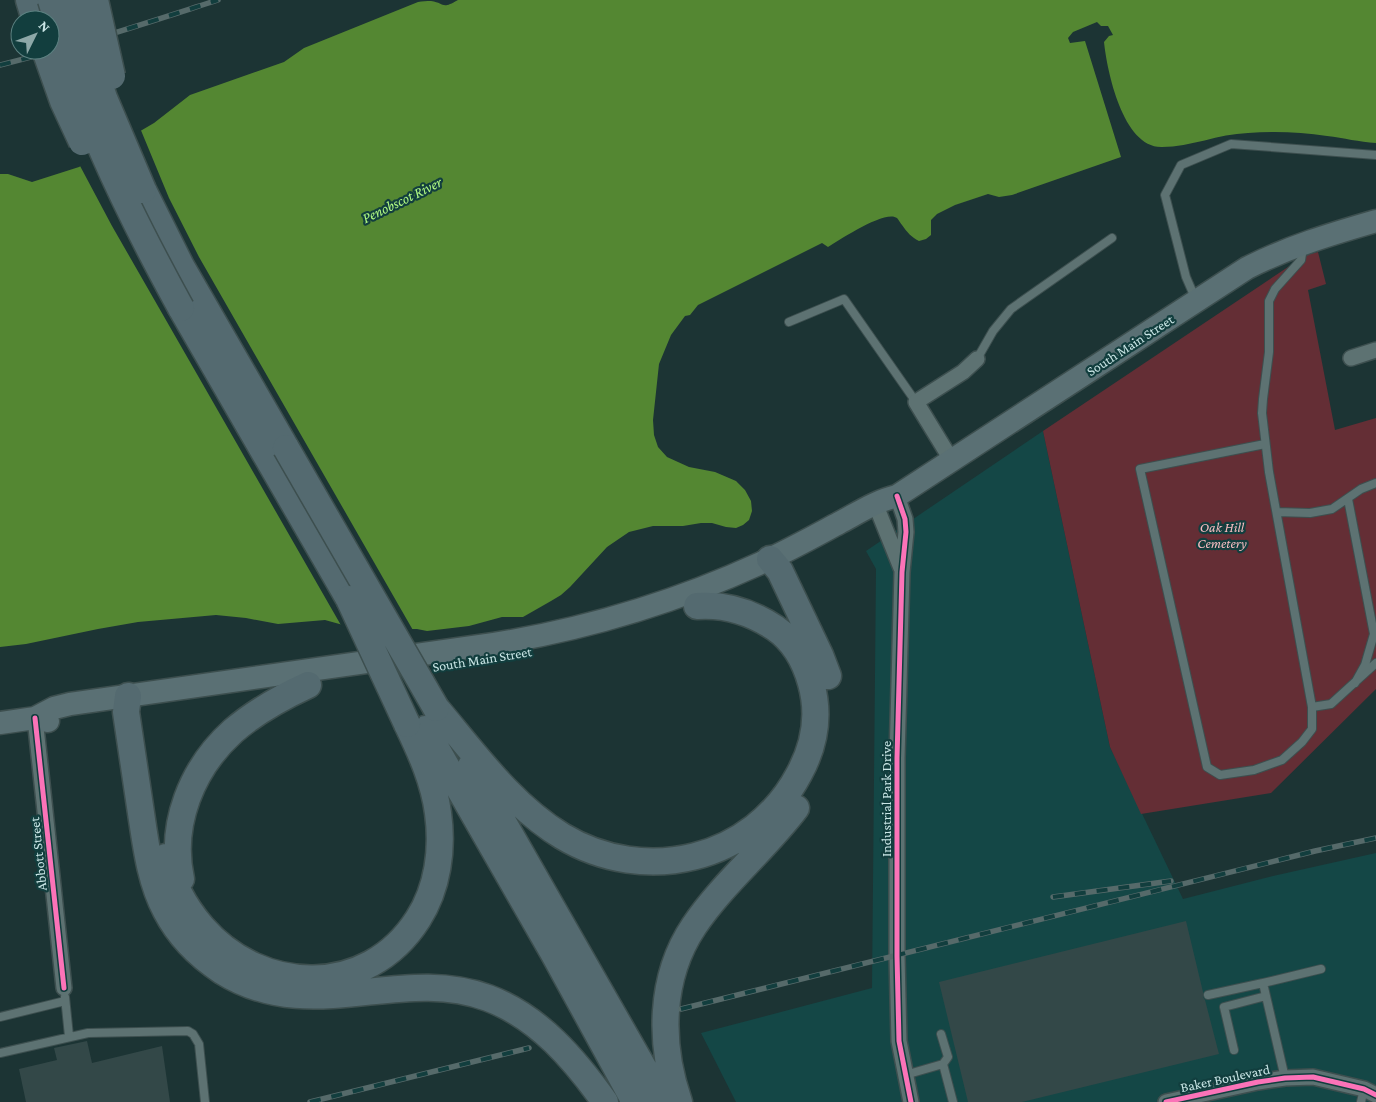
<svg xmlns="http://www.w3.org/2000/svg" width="1376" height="1102" font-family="'Crimson Pro',serif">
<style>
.built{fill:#144746}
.green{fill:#642e35}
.water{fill:#548732}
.pier{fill:#1c3434}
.building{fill:#334848}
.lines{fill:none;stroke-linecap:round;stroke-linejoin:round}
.lane-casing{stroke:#3d4f4f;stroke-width:10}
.street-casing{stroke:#3d4f4f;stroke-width:18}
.primary-casing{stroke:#3d4f4f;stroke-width:25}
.highway-casing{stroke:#3d4f4f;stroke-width:29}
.lane{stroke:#5d7272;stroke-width:8}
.street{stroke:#5d7272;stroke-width:15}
.primary{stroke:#5a7074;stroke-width:22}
.highway{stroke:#546a70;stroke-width:26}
.rail-casing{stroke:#566a6a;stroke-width:5.5}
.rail{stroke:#123e3e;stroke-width:4;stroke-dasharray:11;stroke-linecap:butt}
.highway-bridge-casing{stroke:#3d4f4f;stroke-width:29;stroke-linecap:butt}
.highway-bridge{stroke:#546a70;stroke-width:26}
.cycleway-casing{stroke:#123e3e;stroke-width:8}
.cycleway{stroke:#fb73b8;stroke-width:5}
.labels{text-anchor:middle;stroke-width:4.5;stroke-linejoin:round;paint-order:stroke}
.street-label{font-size:14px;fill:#cae6e6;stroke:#123e3e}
.park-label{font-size:14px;font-style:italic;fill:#f6bcc0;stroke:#123e3e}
.water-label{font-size:15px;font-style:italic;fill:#b1fa83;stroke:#123e3e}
</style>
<rect width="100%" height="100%" fill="#1c3434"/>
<path class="built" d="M1043,431L1110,747L1183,899L1273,876L1376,853V1102H736L701,1033L872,988L876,569L866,551Z"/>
<path class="green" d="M1318,252L1326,284L1308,290L1335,430L1376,418V689L1271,793L1141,814L1110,747L1043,431L1306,255Z"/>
<path class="water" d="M458,0H1376V143C1359,142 1344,138 1327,136C1301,132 1274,131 1248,133C1218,134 1191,147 1162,147C1123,148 1107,71 1104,42L1109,36L1113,35L1108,26H1101L1097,22L1073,32L1068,38L1070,43L1085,41L1121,157L1012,195L999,197L988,194L955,205L937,214L931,220V235L926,239L919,241C911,237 907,232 902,225C900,223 899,220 897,218C886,209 839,240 828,247L822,243L698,305L690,315L685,316L671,335L659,364L653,420L654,435L658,447L667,457L689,467L715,472L736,481L745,490L751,501L752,511L749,520L743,525L736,528L726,527L712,523H701L683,526H653L629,532L607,547L570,587L561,595L551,601L523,617H502L469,626L427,631L417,629H374L343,625L325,620L278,624L246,618L216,615L138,622L98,629L26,644L0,647V174H8L32,182L79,167L154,123L190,95L284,62L304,48L418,2C422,1 427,1 431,1C445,3 441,10 458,0Z"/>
<path class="pier" d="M140,128L169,198L199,257L414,632H374L342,627L112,226L79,164Z"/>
<path class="building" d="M1186,921L1203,992V997L1205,1000L1219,1054L1022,1102H968L939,982Z
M87,1041L92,1063L162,1046L170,1102H26L19,1069L57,1060L54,1048Z"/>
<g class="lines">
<g class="lane-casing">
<path id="lane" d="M1196,300L1186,277L1165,195L1181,165L1231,144L1376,155
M789,322L844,299L916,402
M977,359L993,331L1011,309L1112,238
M1265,444L1140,469L1207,767L1220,775L1254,770L1282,760L1302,742L1312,729V707L1269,472L1262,413L1263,399L1269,352V301L1275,289L1301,260L1303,248
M1348,499L1374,634L1365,665L1355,683
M1277,512L1310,513L1332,509L1361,489L1376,483
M1312,707L1331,704L1376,663
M1208,995L1263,983
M65,997L69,1036
M0,1017L65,1001
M941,1034L948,1057L943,1064
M1234,1050L1224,1007L1266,996
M0,1053L88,1033L188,1031L193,1034L199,1044L205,1102
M905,1075L943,1064L953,1102
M1285,1078L1263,983L1321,969
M1361,1102L1364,1089"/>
</g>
<g class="street-casing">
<path id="street" d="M1351,358L1376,350
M952,461L916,402L963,372L977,359
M897,496L905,519L906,532L902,572L897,758V956L899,1041L911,1102
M875,503L901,568
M35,718L64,988
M1166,1102L1258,1082L1285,1078L1313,1077L1364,1089L1376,1095"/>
</g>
<g class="primary-casing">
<path id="primary" d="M35,718L54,708L70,704L494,644C586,629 676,602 761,563C788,551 813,537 839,523C858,513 876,501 897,496L1247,268C1288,247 1331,234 1376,221
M0,723L35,718L48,721"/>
</g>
<g class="highway-casing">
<path id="highway" d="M29,0L35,20
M143,190L181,266L286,448
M181,308L349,599
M770,559L780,571L820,655L828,676
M128,696L126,712C131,745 136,779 141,813C146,846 150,881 166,911C179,936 199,956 222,971C311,1027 399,965 488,998C539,1017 575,1060 605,1102
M436,708C474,753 511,805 562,836C645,886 753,861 799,774C815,745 820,715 811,683C805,661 794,641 775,628C751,612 725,604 697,606
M425,729L554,954L635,1102
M471,766L663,1102
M166,857C172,884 184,906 202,927C261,995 367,999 418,919C438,888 443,849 438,813C434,782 421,753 407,724
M181,879C169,824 192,768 233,731C255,712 282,697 308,685
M679,1102C659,1045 659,978 694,926C723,883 765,849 796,808"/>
</g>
<use href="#lane" class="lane"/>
<use href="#street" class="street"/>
<use href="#primary" class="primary"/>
<use href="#highway" class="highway"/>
<g class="rail-casing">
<path id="rail" d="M0,65C74,47 146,23 218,0
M1053,897L1171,881
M681,1009L1315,851L1376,838
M310,1102L529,1048"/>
</g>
<use href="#rail" class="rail"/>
<g class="highway-bridge-casing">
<path id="highway-bridge" d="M51,0C66,51 82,102 103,152C126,205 153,257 181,308
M72,0L104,98L143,190
M95,0L112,76
M45,50L63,101L82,142
M286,448L436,708
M349,599L407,724"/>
</g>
<use href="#highway-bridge" class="highway-bridge"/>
<g class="cycleway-casing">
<path id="cycleway" d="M897,496L905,519L906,532L902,572L897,758V956L899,1041L911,1102
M35,718L64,988
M1166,1102L1258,1082L1285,1078L1313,1077L1364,1089L1376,1095"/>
</g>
<use href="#cycleway" class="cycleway"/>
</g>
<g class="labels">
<g class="street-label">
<text transform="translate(1130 345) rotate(-33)" y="5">South Main Street</text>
<text transform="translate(482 659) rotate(-9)" y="5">South Main Street</text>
<text transform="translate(886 799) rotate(-90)" y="5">Industrial Park Drive</text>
<text transform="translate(38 854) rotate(-96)" y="5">Abbott Street</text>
<text transform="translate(1225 1078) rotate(-12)" y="5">Baker Boulevard</text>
</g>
<g class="park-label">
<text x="1222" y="532">Oak Hill<tspan x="1222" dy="16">Cemetery</tspan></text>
</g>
<g class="water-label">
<text transform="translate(402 200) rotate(-26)" y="5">Penobscot River</text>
</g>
</g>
<g transform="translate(35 35) rotate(48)"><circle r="24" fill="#123e3e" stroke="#5c8181"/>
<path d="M0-4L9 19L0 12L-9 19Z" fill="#8da8a8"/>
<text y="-8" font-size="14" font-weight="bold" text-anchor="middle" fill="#cae6e6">N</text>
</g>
</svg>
